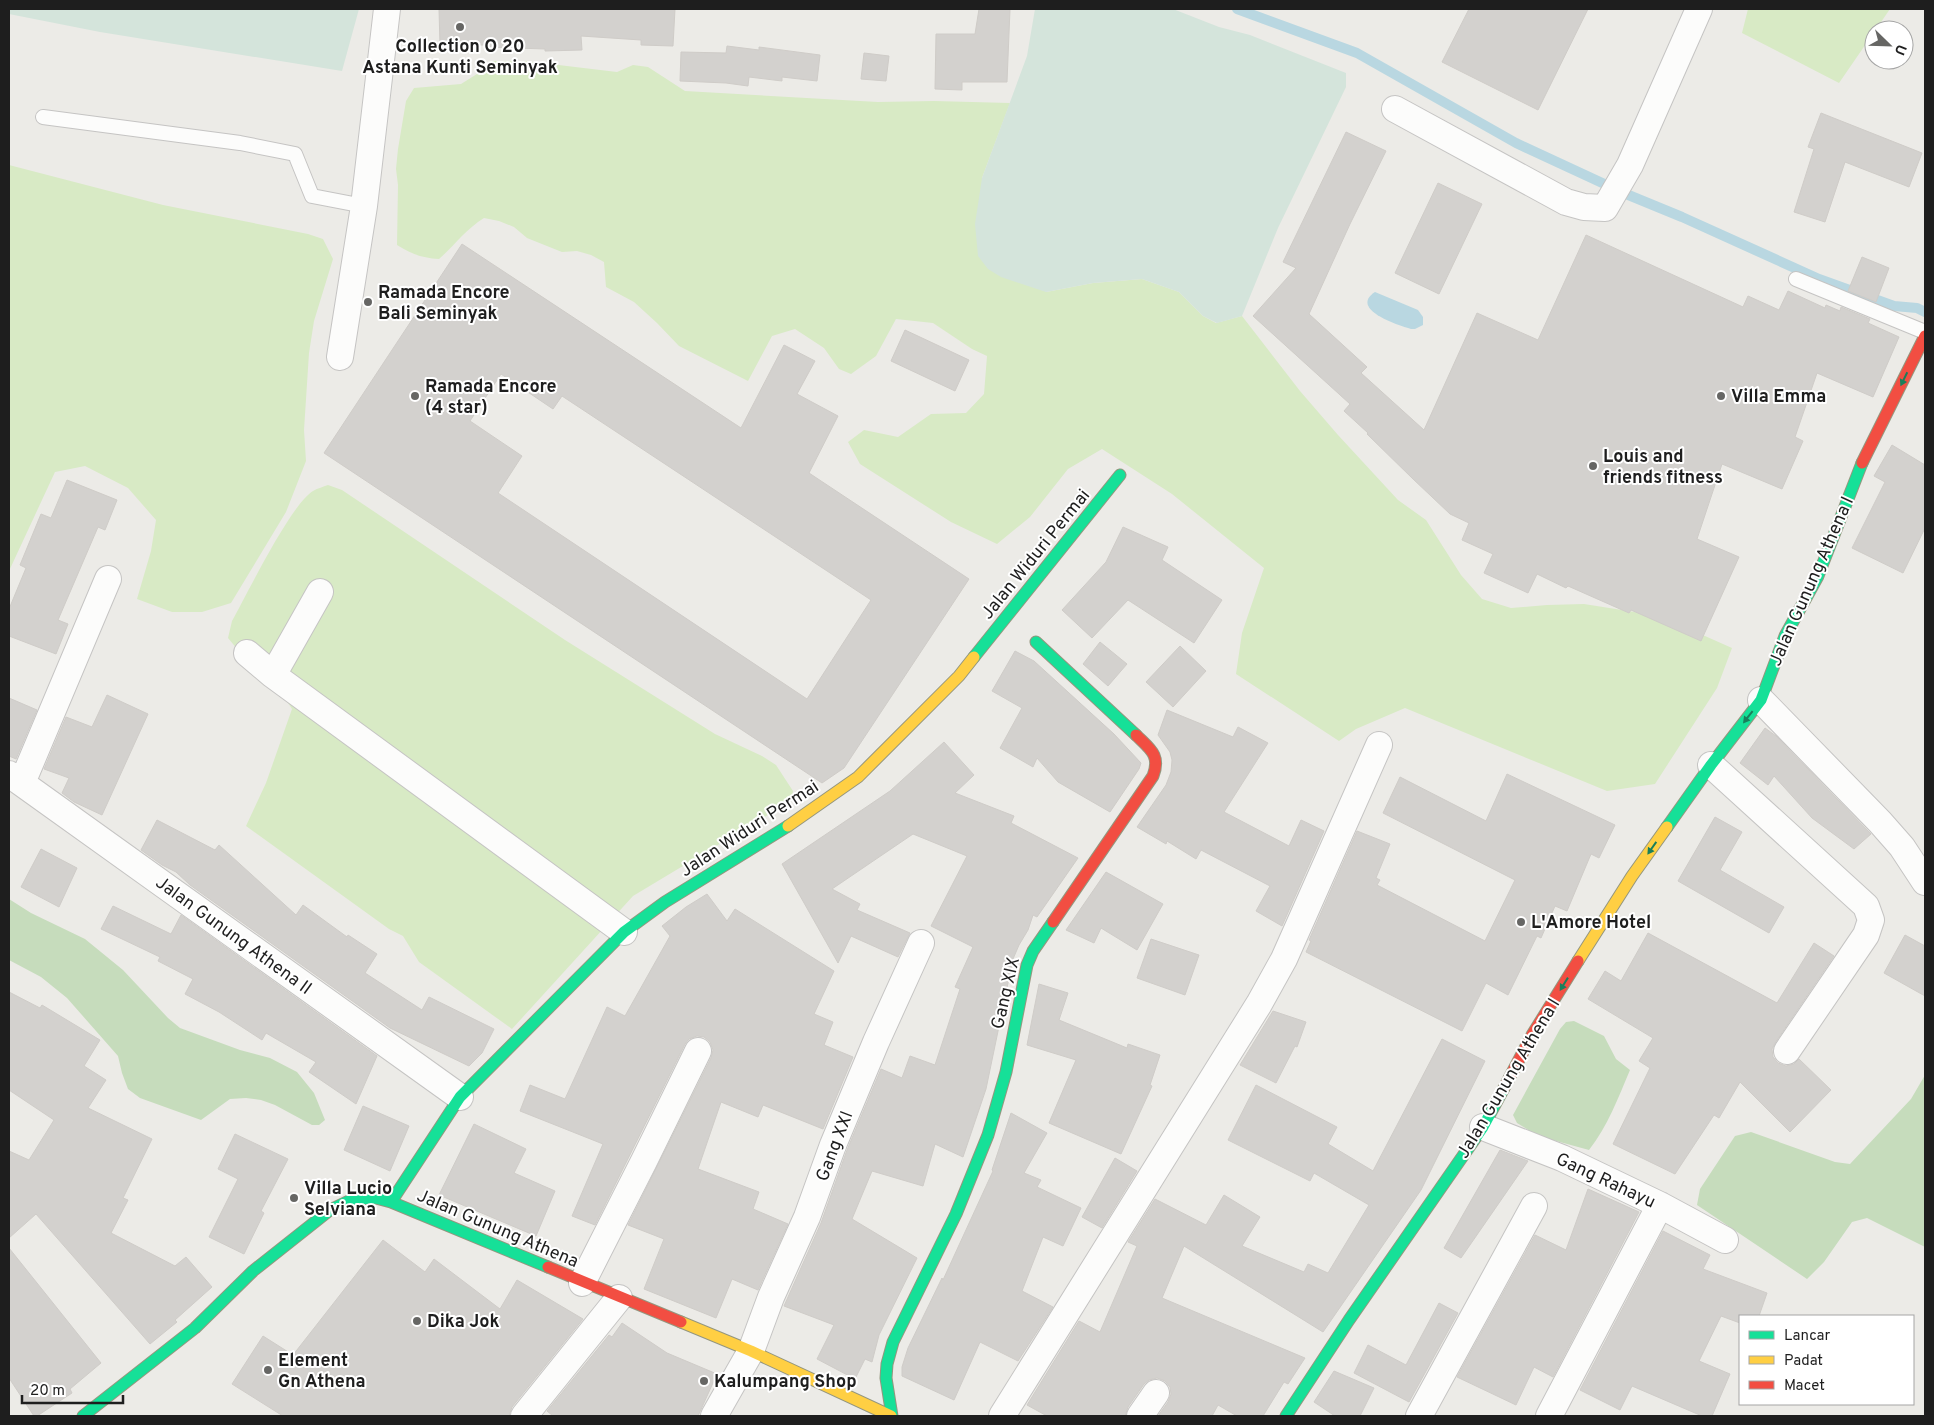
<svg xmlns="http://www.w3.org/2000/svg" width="1934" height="1425" font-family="Overpass,sans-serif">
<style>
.grass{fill:#d8eac5}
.forest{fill:#c6dcbc}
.wetland{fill:#d4e4db}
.water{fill:#b9d7e1}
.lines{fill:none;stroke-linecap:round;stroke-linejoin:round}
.stream{stroke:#b9d7e1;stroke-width:10}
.building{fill:#d3d1ce;stroke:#cfccc8;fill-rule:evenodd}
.lane-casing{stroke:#c5c4c3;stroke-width:16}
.street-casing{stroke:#c5c4c3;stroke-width:28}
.fast-casing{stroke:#94967e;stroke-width:13}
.slow-casing{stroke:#94967e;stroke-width:13}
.jam-casing{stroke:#94967e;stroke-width:13}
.lane{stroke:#fcfcfb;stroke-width:14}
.street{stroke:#fcfcfb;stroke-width:26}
.fast{stroke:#16e098;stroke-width:11}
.slow{stroke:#ffcf43;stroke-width:11}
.jam{stroke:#f24e42;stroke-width:11}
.oneway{fill:#1a7f5b}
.poi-dot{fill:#666664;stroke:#fff;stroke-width:2}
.labels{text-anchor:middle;stroke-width:4;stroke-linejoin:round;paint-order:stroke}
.poi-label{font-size:18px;font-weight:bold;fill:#1e1e1e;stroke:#fff;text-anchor:start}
.street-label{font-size:18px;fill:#1e1e1e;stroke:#fff}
</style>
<rect width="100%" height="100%" fill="#ecebe7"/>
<path class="grass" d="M1748,9H1890L1839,83L1742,33Z
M490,61H525L617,72L633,65L648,67L685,91L878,102L934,101L1010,103L982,178L1046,292L1093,283L1142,279L1179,292L1203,316L1216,323L1242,316L1300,391L1338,435L1398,500L1426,520L1461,575L1482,599L1511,608L1547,605L1584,604L1660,616L1732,648L1717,688L1655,784L1607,791L1405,708L1356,729L1339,741L1236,674L1242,633L1264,568L1172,494L1102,449L1068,469L1030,517L997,544L951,522L860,464L848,442L864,430L898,437L931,414L966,413L984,394L987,356L972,349L933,323L896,319L876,356L851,374L839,369L824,348L795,329L772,336L748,381L679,346L657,323L634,302L606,287L604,262L591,255L577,251L562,252L527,238L514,227L499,221L484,218C466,229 455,245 439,259C422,258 411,254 397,245L398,185L396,169L398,149L406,101L414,88L461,84L477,74Z
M9,165L163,205L308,234L323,239L333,259L314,321L309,353L304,430L306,461L286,512L231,603L202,612H172L137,599L151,551L156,520L128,488L85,466L55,472L9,571Z
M328,485L342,490L565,640L715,734L762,756L776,765L793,791L791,801L633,896L512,1029L419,962L403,936L389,929L246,826L266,783L292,709L275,683L238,650L228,638L232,621C247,594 291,504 313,491C318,488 323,487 328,485Z"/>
<path class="forest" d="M9,899L31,913L85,939L123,970L168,1018L180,1028L240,1050L270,1058L297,1072L314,1093L325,1120L319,1125H312L275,1105L261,1100L246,1098L230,1099L201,1120L140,1098L128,1089L122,1073L118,1056L67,998L41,977L9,960Z
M1574,1021L1604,1036L1616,1059L1630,1070C1618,1098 1608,1126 1589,1150L1538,1136L1517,1123L1513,1115L1560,1029L1566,1022Z
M1925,1075V1247L1867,1218L1852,1222L1824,1262L1807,1279L1697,1205L1700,1189L1735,1136L1751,1132L1835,1162L1850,1164L1911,1099Z"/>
<path class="wetland" d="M9,9H359L342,71L100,32L9,14Z
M1035,9H1173L1219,27L1250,35L1346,73V87L1278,228L1242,316L1217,323L1203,316L1179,292L1142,279L1093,283L1046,292L1001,277L988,269L978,256L975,224L982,178L1027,56Z"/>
<path class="water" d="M1375,292L1418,310L1423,317V325L1415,329H1411C1397,325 1349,309 1375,292Z"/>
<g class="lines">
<path class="stream" d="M1237,9L1357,53L1516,143L1626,194L1682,217L1819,279L1894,306L1917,308L1925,312"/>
</g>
<path class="building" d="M439,9H675L673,46L641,45V40L581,36L582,50L545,51V49L487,47V45H440Z
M979,9H1010L1007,82H962V90L935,89L936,34H975Z
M1469,9H1588L1538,110L1442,62Z
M727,46L759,50V47L820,55L817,81L782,77V81L749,77L748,86L726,83L680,81L681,52L726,53Z
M864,53L889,56L886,81L861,79Z
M1821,113L1922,153L1909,187L1845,162L1825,222L1794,212L1814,149L1808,147Z
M1346,132L1386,151L1350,224L1309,314L1367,367L1361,373L1424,430L1477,313L1538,340L1586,235L1743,307L1748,296L1779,310L1788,291L1825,308L1826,305L1840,311L1841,307L1870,319L1868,323L1899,337L1873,397L1817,373L1795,437L1803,441L1782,489L1722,464L1697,539L1739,557L1701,641L1631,610L1629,613L1568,586L1566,588L1537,574L1528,593L1484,573L1493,554L1462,540L1469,523L1450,514L1413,479L1367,434L1368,433L1344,411L1350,404L1253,316L1296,268L1283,262Z
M1438,183L1482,204L1439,294L1395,273Z
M462,244L741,428L784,345L815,361L797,394L838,416L809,473L969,579L844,768L822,783L324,453ZM501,374L553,409L562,396L871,600L807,699L498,493L522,456L470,421Z
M1862,257L1889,268L1876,302L1848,291Z
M905,330L969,360L955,391L891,361Z
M1892,445L1925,465V528L1903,573L1852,548L1885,482L1874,476Z
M67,480L117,500L105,530L98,527L58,620L68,624L56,654L9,636V609L26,568L20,565L41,514L51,518Z
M1123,527L1168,547L1162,560L1222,600L1194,643L1128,600L1092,638L1062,610L1106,562Z
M1100,642L1127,664L1108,686L1083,664Z
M1180,646L1206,671L1173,707L1146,682Z
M1015,651L1034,661L1114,734L1141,763L1139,769L1110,812L1058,782L1037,758L1033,767L1000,748L1022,708L992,691Z
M107,695L148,714L102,815L74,802L62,793L69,778L44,769L66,717L92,727Z
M9,698L37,710L16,759L9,756Z
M1167,710L1233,737L1238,727L1268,743L1224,812L1289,846L1301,820L1324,831L1282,926L1256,911L1270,886L1201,850L1196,859L1167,841L1166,844L1137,827L1166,785L1171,772L1172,760L1170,752L1158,735Z
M1765,728L1776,736L1871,834L1854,849L1812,818L1774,776L1768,785L1740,763Z
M944,742L974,775L955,793L1014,816L1011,823L1078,858L1037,917L1033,915L1028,930L1019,945L1013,959L986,1089L963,1157L935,1144L923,1186L872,1171L852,1219L917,1258L879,1335L872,1362L865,1359L855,1379L817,1359L834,1325L784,1306L821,1223L847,1150L881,1069L902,1078L910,1056L935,1065L960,989L955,987L973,947L931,926L967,856L913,834L832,889L860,904L857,910L910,933L898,957L851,936L838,963L782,864L890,791Z
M1507,774L1615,825L1599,858L1591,854L1567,911L1555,906L1541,938L1537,936L1508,995L1486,983L1462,1031L1306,952L1311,941L1309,940L1357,831L1390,844L1376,878L1380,880L1377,885L1485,941L1515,880L1383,813L1400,777L1486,821Z
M1715,817L1742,832L1720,870L1784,907L1769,933L1678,881Z
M157,820L215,850L219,845L296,915L303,905L347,937L348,935L377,954L365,973L422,1010L429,997L494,1029L482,1053L469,1066L390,1028L190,885L176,872L162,865L141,850Z
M41,849L77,868L59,907L21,887Z
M1106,872L1163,904L1137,950L1101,928L1094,943L1066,930Z
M707,894L727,921L735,909L834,971L814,1014L833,1022L824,1045L853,1057L823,1129L763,1105L758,1117L721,1102L698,1169L759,1192L753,1209L788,1224L758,1290L732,1279L716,1318L644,1289L664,1239L628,1225L711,1058L713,1050L710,1042L704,1037L697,1036L689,1039L685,1044L595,1225L572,1216L603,1144L520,1111L530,1085L565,1099L607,1007L625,1016L670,936L662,926L686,907Z
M113,906L171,934L181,915L377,1056L356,1104L309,1072L316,1062L266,1033L262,1040L219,1012L185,994L193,979L158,961L160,957L101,929Z
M1648,933L1777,1003L1814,943L1834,956L1775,1043L1772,1049L1773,1057L1778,1063L1786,1066L1794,1064L1799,1059L1831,1090L1790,1132L1740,1082L1719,1118L1714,1115L1675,1174L1613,1144L1650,1068L1639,1061L1653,1038L1588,999L1605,971L1621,981Z
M1905,935L1925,946V996L1884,973Z
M1151,939L1199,955L1185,995L1137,978Z
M1039,984L1068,993L1059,1020L1127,1048L1128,1044L1160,1055L1150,1085L1152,1086L1121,1154L1049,1123L1076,1060L1027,1045Z
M9,992L40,1008L42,1005L100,1040L84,1066L106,1080L88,1108L152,1139L123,1198L128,1200L111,1233L175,1266L186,1257L212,1287L175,1320L177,1322L150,1344L36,1214L9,1238V1151L29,1160L54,1120L9,1090Z
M1273,1011L1306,1022L1297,1047L1295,1046L1276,1083L1240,1065Z
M1442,1039L1485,1061L1421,1190L1323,1332L1184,1246L1162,1298L1305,1358L1288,1384L1284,1382L1263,1416H1237L1218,1405L1212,1416H1158L1168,1402L1171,1394L1170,1387L1165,1381L1157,1378L1149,1380L1144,1384L1128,1407L1125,1416H1047L1027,1405L1079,1321L1100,1332L1137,1246L1128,1242L1155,1199L1206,1225L1224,1195L1260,1217L1242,1246L1304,1272L1308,1264L1328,1273L1369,1205L1314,1173L1310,1181L1228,1140L1256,1085L1337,1127L1328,1144L1373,1171Z
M363,1106L409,1126L390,1171L344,1150Z
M1011,1113L1047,1133L1024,1173L1041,1180L1037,1187L1081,1208L1063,1246L1043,1237L1022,1291L1053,1307L1018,1361L980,1342L954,1400L902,1376V1367L908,1348L942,1278L943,1280L993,1171L992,1170Z
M474,1124L526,1149L514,1173L555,1191L536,1236L439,1195Z
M235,1134L288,1159L261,1211L264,1213L244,1254L209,1237L238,1179L218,1169Z
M1500,1150L1528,1161L1461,1258L1444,1248Z
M1115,1158L1137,1171L1102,1228L1082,1217Z
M1588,1189L1639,1212L1553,1377L1534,1367L1516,1405L1457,1377L1535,1235L1566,1250Z
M1663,1231L1710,1255L1703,1269L1767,1293L1759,1316H1740V1323L1721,1316L1699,1361L1730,1374L1712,1416H1702L1632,1386L1620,1410L1580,1390Z
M383,1240L425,1272L434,1259L500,1309L517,1280L583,1319L512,1407L509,1416H283L232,1384L263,1336L293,1355Z
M9,1248L101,1363L70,1389L72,1393L37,1416H34L9,1378Z
M1439,1303L1458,1313L1409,1402L1354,1373L1368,1345L1406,1365Z
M622,1323L667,1353L717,1374L698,1416H553L547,1411L609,1335L612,1337Z
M1334,1371L1374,1388L1360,1416H1335L1314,1402Z"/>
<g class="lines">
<g class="lane-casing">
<path id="lane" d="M43,117L240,143L295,154L312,196L364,206
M1796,279L1925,332"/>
</g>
<g class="street-casing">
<path id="street" d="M1395,109L1566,202L1584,207L1605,208L1630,165L1699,9
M340,357L364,206L387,9
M247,653L273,675L624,932
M273,675L320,592
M1761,700L1880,822L1902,847L1925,882
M1711,765L1866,906L1871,920L1866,935L1787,1051
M9,774L460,1097
M22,783L108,579
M1483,1127L1562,1158L1660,1205L1725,1240
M582,1283L644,1161L698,1051
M524,1416L619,1298
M714,1416L751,1351L771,1297L807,1217L833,1145L876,1042L921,943
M1002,1416L1259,1004L1284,959L1379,745
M1140,1416L1156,1393
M1419,1416L1534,1206
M1549,1416L1660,1205"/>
</g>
<g class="fast-casing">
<path id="fast" d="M1036,642L1136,735
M974,657L1120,475
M1667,827L1711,765L1761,700L1785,636L1818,576L1862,463
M391,1202L460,1097L624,932L665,902L788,826
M83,1416L195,1328L253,1271L330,1210L353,1199L376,1198L391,1202L548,1267
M892,1416L886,1378L887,1364L893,1342L956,1214L988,1135L1006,1072L1027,965L1033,951L1053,922
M1286,1416L1349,1320L1483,1127L1504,1088"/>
</g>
<g class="slow-casing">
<path id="slow" d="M788,826L858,777L959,676L974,657
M1578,961L1632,876L1667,827
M681,1322L751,1351L891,1416"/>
</g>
<g class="jam-casing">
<path id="jam" d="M1862,463L1925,336
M1053,922L1153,776C1161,755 1150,749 1136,735
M1504,1088L1532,1035L1578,961
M548,1267L681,1322"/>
</g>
<use href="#lane" class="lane"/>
<use href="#street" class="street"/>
<use href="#fast" class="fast"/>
<use href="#slow" class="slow"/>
<use href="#jam" class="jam"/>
</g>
<defs><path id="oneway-solid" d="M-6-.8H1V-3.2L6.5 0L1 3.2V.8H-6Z" transform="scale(1.25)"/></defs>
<g class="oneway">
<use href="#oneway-solid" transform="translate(1904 379) rotate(116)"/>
<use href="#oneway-solid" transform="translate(1748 717) rotate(128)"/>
<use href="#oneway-solid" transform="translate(1652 848) rotate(125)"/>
<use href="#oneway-solid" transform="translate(1564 984) rotate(122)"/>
</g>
<g class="poi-dot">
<circle cx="460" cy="27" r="5"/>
<circle cx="368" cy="302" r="5"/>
<circle cx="415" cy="396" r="5"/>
<circle cx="1721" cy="396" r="5"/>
<circle cx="1593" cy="466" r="5"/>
<circle cx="1521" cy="922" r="5"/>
<circle cx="294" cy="1198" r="5"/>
<circle cx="417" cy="1321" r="5"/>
<circle cx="268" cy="1370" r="5"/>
<circle cx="704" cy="1381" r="5"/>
</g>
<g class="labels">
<g class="poi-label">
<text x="460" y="52" text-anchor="middle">Collection O 20<tspan x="460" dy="21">Astana Kunti Seminyak</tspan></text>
<text x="378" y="298">Ramada Encore<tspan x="378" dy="21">Bali Seminyak</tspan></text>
<text x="425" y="392">Ramada Encore<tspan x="425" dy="21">(4 star)</tspan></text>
<text x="1731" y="402">Villa Emma</text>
<text x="1603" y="462">Louis and<tspan x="1603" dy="21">friends fitness</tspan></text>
<text x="1531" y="928">L'Amore Hotel</text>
<text x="304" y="1194">Villa Lucio<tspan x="304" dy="21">Selviana</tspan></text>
<text x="427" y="1327">Dika Jok</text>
<text x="278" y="1366">Element<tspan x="278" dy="21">Gn Athena</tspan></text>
<text x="714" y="1387">Kalumpang Shop</text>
</g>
<g class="street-label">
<text transform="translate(1035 554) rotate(-51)" y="6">Jalan Widuri Permai</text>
<text transform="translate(1811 581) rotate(-66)" y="6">Jalan Gunung Athena I</text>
<text transform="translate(749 828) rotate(-33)" y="6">Jalan Widuri Permai</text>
<text transform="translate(234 935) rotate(36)" y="6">Jalan Gunung Athena II</text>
<text transform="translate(1005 993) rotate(-77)" y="6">Gang XIX</text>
<text transform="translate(1508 1078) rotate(-59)" y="6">Jalan Gunung Athena I</text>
<text transform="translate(834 1146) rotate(-69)" y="6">Gang XXI</text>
<text transform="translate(1606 1180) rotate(25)" y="6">Gang Rahayu</text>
<text transform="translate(498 1228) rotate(23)" y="6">Jalan Gunung Athena</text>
</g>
</g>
<rect width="1934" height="1425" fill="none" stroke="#1e1e1e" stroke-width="20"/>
<rect x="1739" y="1315" width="175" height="90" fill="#ffffff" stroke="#a5a5a5"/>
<rect x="1749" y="1331" width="25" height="8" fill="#16e098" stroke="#a5a5a5"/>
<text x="1784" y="1340" font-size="15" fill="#1e1e1e">Lancar</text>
<rect x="1749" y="1356" width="25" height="8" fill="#ffcf43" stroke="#a5a5a5"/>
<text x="1784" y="1365" font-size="15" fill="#1e1e1e">Padat</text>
<rect x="1749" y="1381" width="25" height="8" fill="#f24e42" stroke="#a5a5a5"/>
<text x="1784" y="1390" font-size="15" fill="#1e1e1e">Macet</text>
<g transform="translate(1889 45) rotate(113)"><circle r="24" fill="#ffffff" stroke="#a5a5a5"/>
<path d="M0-4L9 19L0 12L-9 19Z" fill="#666664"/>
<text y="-8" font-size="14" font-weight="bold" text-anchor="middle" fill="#1e1e1e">U</text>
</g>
<path d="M22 1395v8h101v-8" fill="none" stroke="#1e1e1e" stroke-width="2.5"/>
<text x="30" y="1395" font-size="15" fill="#1e1e1e" stroke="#ffffff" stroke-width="4" paint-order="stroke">20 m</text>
</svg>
